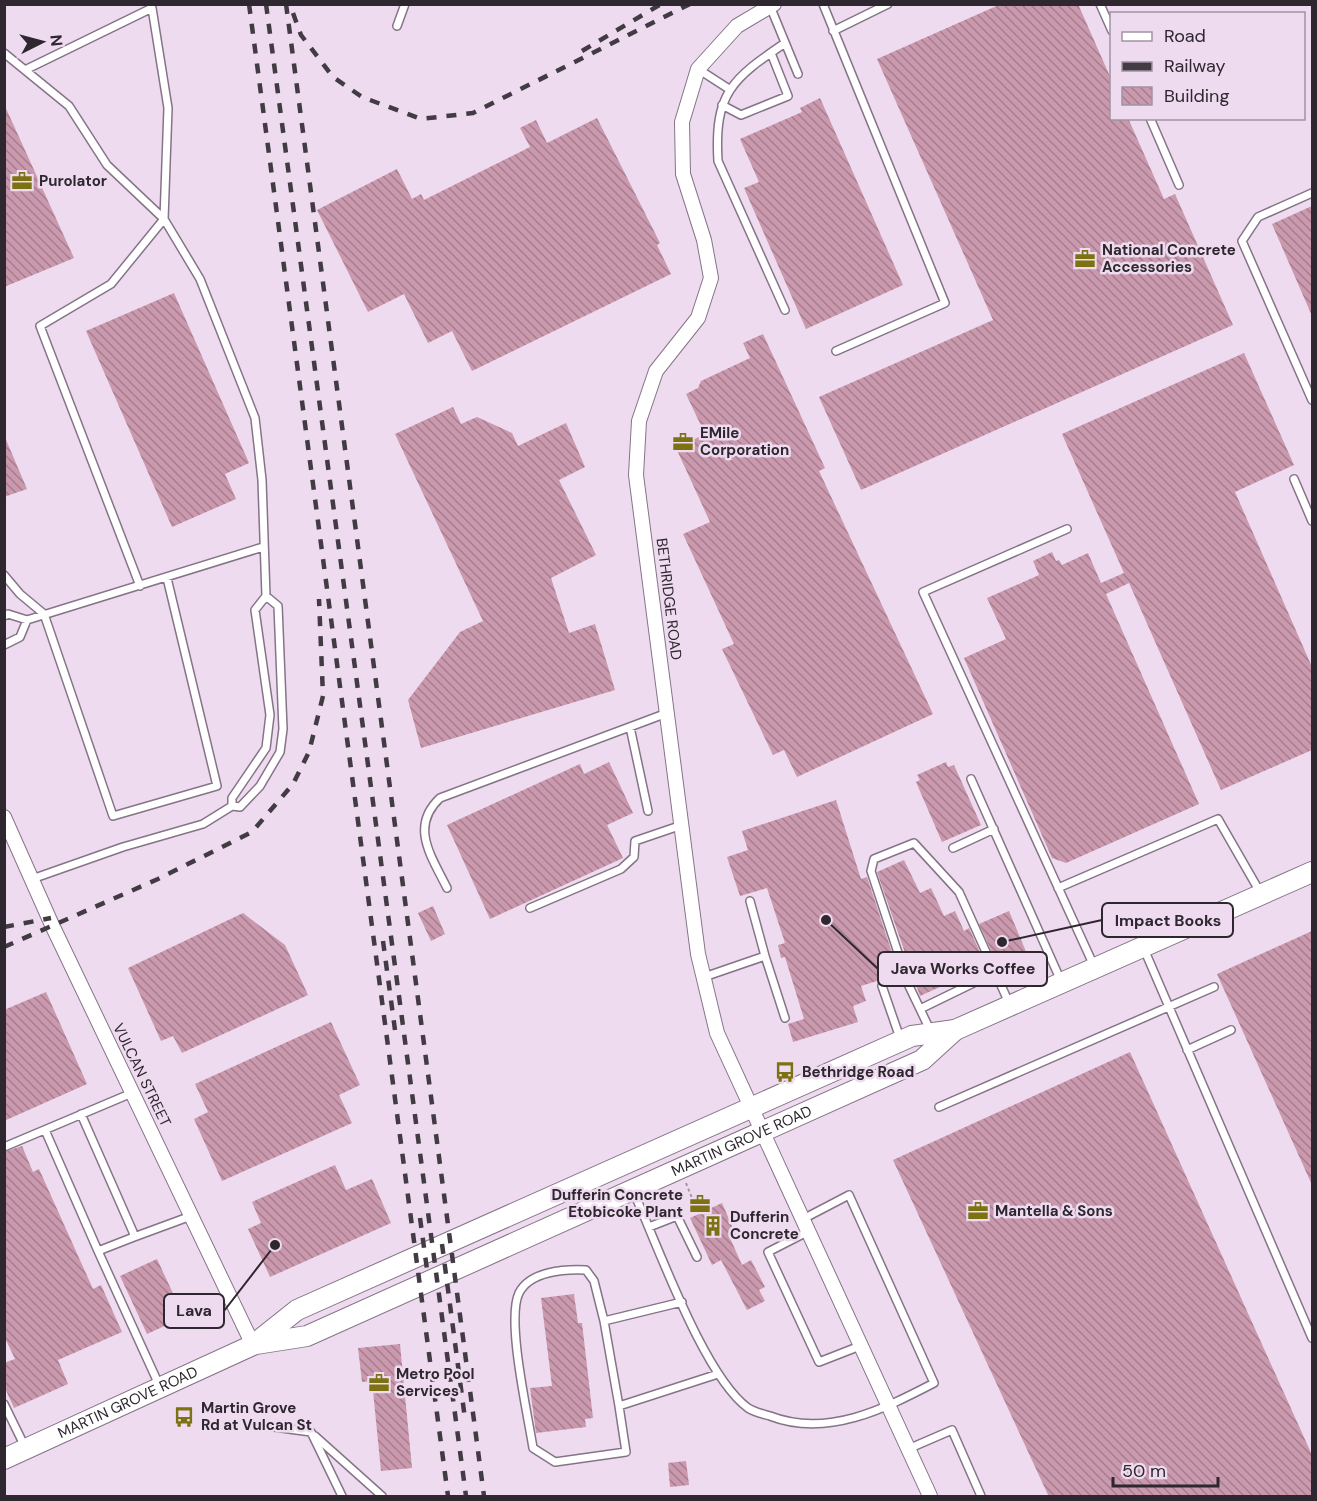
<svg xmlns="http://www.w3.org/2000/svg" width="1317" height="1501" font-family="'DM Sans',sans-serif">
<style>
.building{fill:url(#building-back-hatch)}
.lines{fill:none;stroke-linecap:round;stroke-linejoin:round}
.lane-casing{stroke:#857487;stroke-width:10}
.street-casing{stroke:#857487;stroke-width:16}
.secondary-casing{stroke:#857487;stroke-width:22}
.path{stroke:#a495a5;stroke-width:2;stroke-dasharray:3 3;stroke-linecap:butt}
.lane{stroke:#fff;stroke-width:7}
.street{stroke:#fff;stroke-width:14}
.secondary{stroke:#fff;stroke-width:20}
.rail{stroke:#433b44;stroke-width:4.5;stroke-dasharray:10 10;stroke-linecap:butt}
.labels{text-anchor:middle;stroke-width:5;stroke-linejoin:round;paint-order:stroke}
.poi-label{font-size:15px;font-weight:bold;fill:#2e272f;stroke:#eedbef;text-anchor:start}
.street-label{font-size:15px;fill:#2e272f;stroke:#eedbef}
.leader{fill:none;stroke:#2e272f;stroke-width:2}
.callout-dot{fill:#2e272f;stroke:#eedbef;stroke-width:2}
.callout{fill:#eedbef;stroke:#2e272f;stroke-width:2}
.callout-label{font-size:16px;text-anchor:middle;font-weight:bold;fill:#2e272f}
</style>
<defs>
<pattern id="building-back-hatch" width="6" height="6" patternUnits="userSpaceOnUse" patternTransform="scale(1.5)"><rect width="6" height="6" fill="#cb99ae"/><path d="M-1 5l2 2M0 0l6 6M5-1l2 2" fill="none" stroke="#a57d8e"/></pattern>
</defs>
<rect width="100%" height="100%" fill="#eedbef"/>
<path class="building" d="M1001,4H1078L1112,81V118H1128L1164,199L1175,194L1233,325L861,490L819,397L993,320L877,59Z
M820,98L903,285L806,329L744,188L759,182L740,139L802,112L800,108Z
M4,104L74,258L4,287Z
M597,118L660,243L657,245L671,274L472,371L452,331L428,343L404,294L368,312L317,210L397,169L412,199L421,194L424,200L530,147L520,128L536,120L547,143Z
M1312,206V316L1272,224Z
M174,293L249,463L225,474L236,499L172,527L86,331Z
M763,334L825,468L819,471L933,714L797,777L784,750L773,755L722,649L734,644L683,534L710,522L676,448L705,434L686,394L698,388L701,381L750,358L743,343Z
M1244,353L1294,465L1235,492L1312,667V750L1221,790L1129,583L1106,594L1199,804L1066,863L1052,858L964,658L1006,639L987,598L1039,575L1033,561L1052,552L1056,561L1059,560L1062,565L1088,553L1101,583L1124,573L1062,434Z
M453,407L461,424L477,417L512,433L518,446L566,423L585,467L559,480L596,555L551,578L569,633L595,624L615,690L421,748L408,700L460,632L483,621L395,434Z
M4,435L27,489L4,497Z
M609,762L633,813L607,825L623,858L490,919L447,825L580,764L584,774Z
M946,762L948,767L954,765L981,825L942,842L916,782L920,780L917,775Z
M836,800L861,879L867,877L899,974L861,986L866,1001L853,1006L858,1022L793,1042L788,1024L804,1019L785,957L781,958L778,945L785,943L767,888L740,896L727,857L748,850L742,831Z
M904,860L920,893L931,888L944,916L955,911L964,931L969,928L983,959L950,974L953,981L920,996L877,872Z
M433,906L445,934L431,941L418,913Z
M1009,911L1030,961L1016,967L1011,957L997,963L979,924Z
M243,913L285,945L308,995L182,1053L173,1036L161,1041L128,968Z
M1312,931V1185L1217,974Z
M46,992L87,1084L4,1121V1010Z
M331,1022L360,1085L339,1095L352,1123L222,1181L194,1119L208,1112L195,1084Z
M1130,1052L1312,1455V1497H1049L893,1160Z
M22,1146L33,1172L39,1169L93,1289L101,1285L122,1332L58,1360L68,1384L14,1408L4,1386V1363L15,1359L4,1336V1152Z
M335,1165L346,1190L372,1179L391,1223L270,1277L248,1229L261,1223L252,1202Z
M722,1203L736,1235L730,1238L742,1265L751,1260L765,1287L759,1290L765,1301L747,1310L721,1260L712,1265L690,1218Z
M157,1259L184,1317L147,1334L120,1276Z
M574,1294L578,1323H582L593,1418L585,1419L586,1427L536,1433L530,1388L552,1386L541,1298Z
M400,1344L412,1468L381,1471L372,1381L362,1382L358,1348Z
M686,1461L689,1485L670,1487L668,1463Z"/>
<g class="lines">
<g class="lane-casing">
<path id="lane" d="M823,4L945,303L836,351
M1100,4L1112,31
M770,6L798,74
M397,26L405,4
M833,31L888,4
M4,53L69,106L107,165L164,219L200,279L255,418L262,480L266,596
M698,69L729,89
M25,70L152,8L168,108L164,219L111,284L40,326L140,586
M722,105L741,115L788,96L771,53
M1150,118L1179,185
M1312,193L1258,217L1242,241L1312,400
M785,310L718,161C714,93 732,79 785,43
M1294,479L1312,521
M1067,529L923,592L1094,966
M4,575L20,594L44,614L113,816L217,786L167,578
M266,596L278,606L283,729L280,752L260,786L240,807L232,806V798L266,748L270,715L255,610Z
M4,616L8,614L27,620L20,637L4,645
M27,620L263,547
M630,727L648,811
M971,779L1061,981
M953,848L994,829
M32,879L123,847L203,824L232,806
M447,888C432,857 409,827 440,798L667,713
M1058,888L1218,819L1260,892
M750,901L765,956
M530,908L621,869L634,857L635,841L682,825
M1144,949L1312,1338
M704,977L765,956L785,1018
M882,986L900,1038
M920,1009L996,972
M931,1032L909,986L871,871L874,859L914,843L959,892L1009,1003
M1187,1050L1231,1030
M939,1107L1214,987
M81,1114L133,1232L134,1237L98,1251L160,1387
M45,1130L98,1251
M4,1147L132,1093
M633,1191C658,1245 703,1375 748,1408C754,1412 763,1414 770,1416C827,1438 884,1409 934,1383L849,1195L803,1219
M649,1227L677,1216L697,1257
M809,1231L768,1252L819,1362L860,1346
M134,1237L191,1216
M682,1302L604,1321L619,1406L718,1374
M604,1321L594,1281L586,1270C565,1269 530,1271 519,1293C506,1320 528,1415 533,1448L555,1462L626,1452L619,1406
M4,1404L25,1447
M267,1426L311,1432L342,1496
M315,1436L382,1496
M908,1449L952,1430L981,1496"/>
</g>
<g class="street-casing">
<path id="street" d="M774,4L737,26L698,69L682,122L683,174L704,240L711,278L698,318L656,371L639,421L636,475L698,954L717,1033L930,1496
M4,817L52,925L253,1345"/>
</g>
<g class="secondary-casing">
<g id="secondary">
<path id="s1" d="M256,1344L307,1336L922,1060L955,1030"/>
<path id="s2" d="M4,1459L253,1345L297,1310L912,1036L955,1030L1312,872"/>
</g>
</g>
<path class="path" d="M686,1183L694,1203"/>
<use href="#lane" class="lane"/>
<use href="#street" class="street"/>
<use href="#secondary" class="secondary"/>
<path class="rail" d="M249,4L448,1496
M266,4L466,1496
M286,4L484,1496
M293,13L301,35L333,77L362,97L421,119L473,113L690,4
M582,51L661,4
M4,927L51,918
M383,941L395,1030
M4,947L158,879L252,832L293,784L309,752L323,696L319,599
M420,1218L428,1277
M442,1244L465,1419"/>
</g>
<defs>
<g id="office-bare" transform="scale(1.62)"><path d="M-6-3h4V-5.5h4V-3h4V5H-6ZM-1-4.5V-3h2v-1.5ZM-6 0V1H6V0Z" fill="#7c7214" stroke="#eedbef" stroke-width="2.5" paint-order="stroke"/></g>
<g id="bus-bare" transform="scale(1.62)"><path d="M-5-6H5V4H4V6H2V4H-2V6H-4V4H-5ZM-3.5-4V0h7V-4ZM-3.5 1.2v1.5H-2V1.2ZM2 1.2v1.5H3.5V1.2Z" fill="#7c7214" stroke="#eedbef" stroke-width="2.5" paint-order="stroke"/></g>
<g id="building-bare" transform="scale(1.62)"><path d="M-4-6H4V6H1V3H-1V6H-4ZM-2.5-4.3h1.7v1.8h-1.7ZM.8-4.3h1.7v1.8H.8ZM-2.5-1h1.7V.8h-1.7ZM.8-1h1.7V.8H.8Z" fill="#7c7214" stroke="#eedbef" stroke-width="2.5" paint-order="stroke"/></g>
</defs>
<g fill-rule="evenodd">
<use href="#office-bare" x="22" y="181"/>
<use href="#office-bare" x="1085" y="259"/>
<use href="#office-bare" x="683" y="442"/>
<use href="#bus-bare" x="785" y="1072"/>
<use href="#office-bare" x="700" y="1204"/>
<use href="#office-bare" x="978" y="1211"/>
<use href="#building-bare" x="713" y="1226"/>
<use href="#office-bare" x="379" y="1383"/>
<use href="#bus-bare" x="184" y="1417"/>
</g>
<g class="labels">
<g class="poi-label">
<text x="39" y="186">Purolator</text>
<text x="1102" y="255">National Concrete<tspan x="1102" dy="17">Accessories</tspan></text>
<text x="700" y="438">EMile<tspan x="700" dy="17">Corporation</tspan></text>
<text x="802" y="1077">Bethridge Road</text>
<text x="683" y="1200" text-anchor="end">Dufferin Concrete<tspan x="683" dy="17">Etobicoke Plant</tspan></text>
<text x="995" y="1216">Mantella &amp; Sons</text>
<text x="730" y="1222">Dufferin<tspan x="730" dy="17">Concrete</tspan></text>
<text x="396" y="1379">Metro Pool<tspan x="396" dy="17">Services</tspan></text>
<text x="201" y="1413">Martin Grove<tspan x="201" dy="17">Rd at Vulcan St</tspan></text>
</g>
<g class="street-label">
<text transform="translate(669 599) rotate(83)" y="5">BETHRIDGE ROAD</text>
<text transform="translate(142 1075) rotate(64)" y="5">VULCAN STREET</text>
<text dy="5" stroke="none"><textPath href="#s1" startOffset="528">MARTIN GROVE ROAD</textPath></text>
<text dy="5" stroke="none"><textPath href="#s2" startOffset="136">MARTIN GROVE ROAD</textPath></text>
</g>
</g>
<path class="leader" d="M1002 942L1102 920M826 920L878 969M275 1245L224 1311"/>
<g class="callout-dot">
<circle cx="1002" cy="942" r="6"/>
<circle cx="826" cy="920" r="6"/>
<circle cx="275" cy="1245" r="6"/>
</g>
<g class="callout">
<rect x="1102" y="903" width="131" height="34" rx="6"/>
<rect x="878" y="952" width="169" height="34" rx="6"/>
<rect x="164" y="1294" width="60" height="34" rx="6"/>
</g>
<g class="callout-label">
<text x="1168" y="926">Impact Books</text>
<text x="963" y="974">Java Works Coffee</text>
<text x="194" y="1316">Lava</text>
</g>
<rect width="1317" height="1501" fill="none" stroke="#2e272f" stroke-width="12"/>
<rect x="1110" y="12" width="195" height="108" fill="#eedbef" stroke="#a193a2" stroke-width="1.5"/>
<rect x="1122" y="32" width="30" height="9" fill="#ffffff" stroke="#a193a2" stroke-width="1.5"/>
<text x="1164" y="42" font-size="18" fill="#2e272f">Road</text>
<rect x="1122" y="62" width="30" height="9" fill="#433b44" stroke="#a193a2" stroke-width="1.5"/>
<text x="1164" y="72" font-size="18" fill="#2e272f">Railway</text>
<rect x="1122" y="87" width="30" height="18" fill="url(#building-back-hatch)" stroke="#a193a2" stroke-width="1.5"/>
<text x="1164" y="102" font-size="18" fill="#2e272f">Building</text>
<g transform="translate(42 42) rotate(84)" stroke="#eedbef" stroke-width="4.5" paint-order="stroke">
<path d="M0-4.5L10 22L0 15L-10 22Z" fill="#2e272f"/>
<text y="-9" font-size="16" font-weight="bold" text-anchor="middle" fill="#2e272f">N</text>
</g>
<path d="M1113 1477v9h105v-9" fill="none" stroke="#2e272f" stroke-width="3"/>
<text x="1122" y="1477" font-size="18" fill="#2e272f" stroke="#eedbef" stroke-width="4.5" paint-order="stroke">50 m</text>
</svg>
